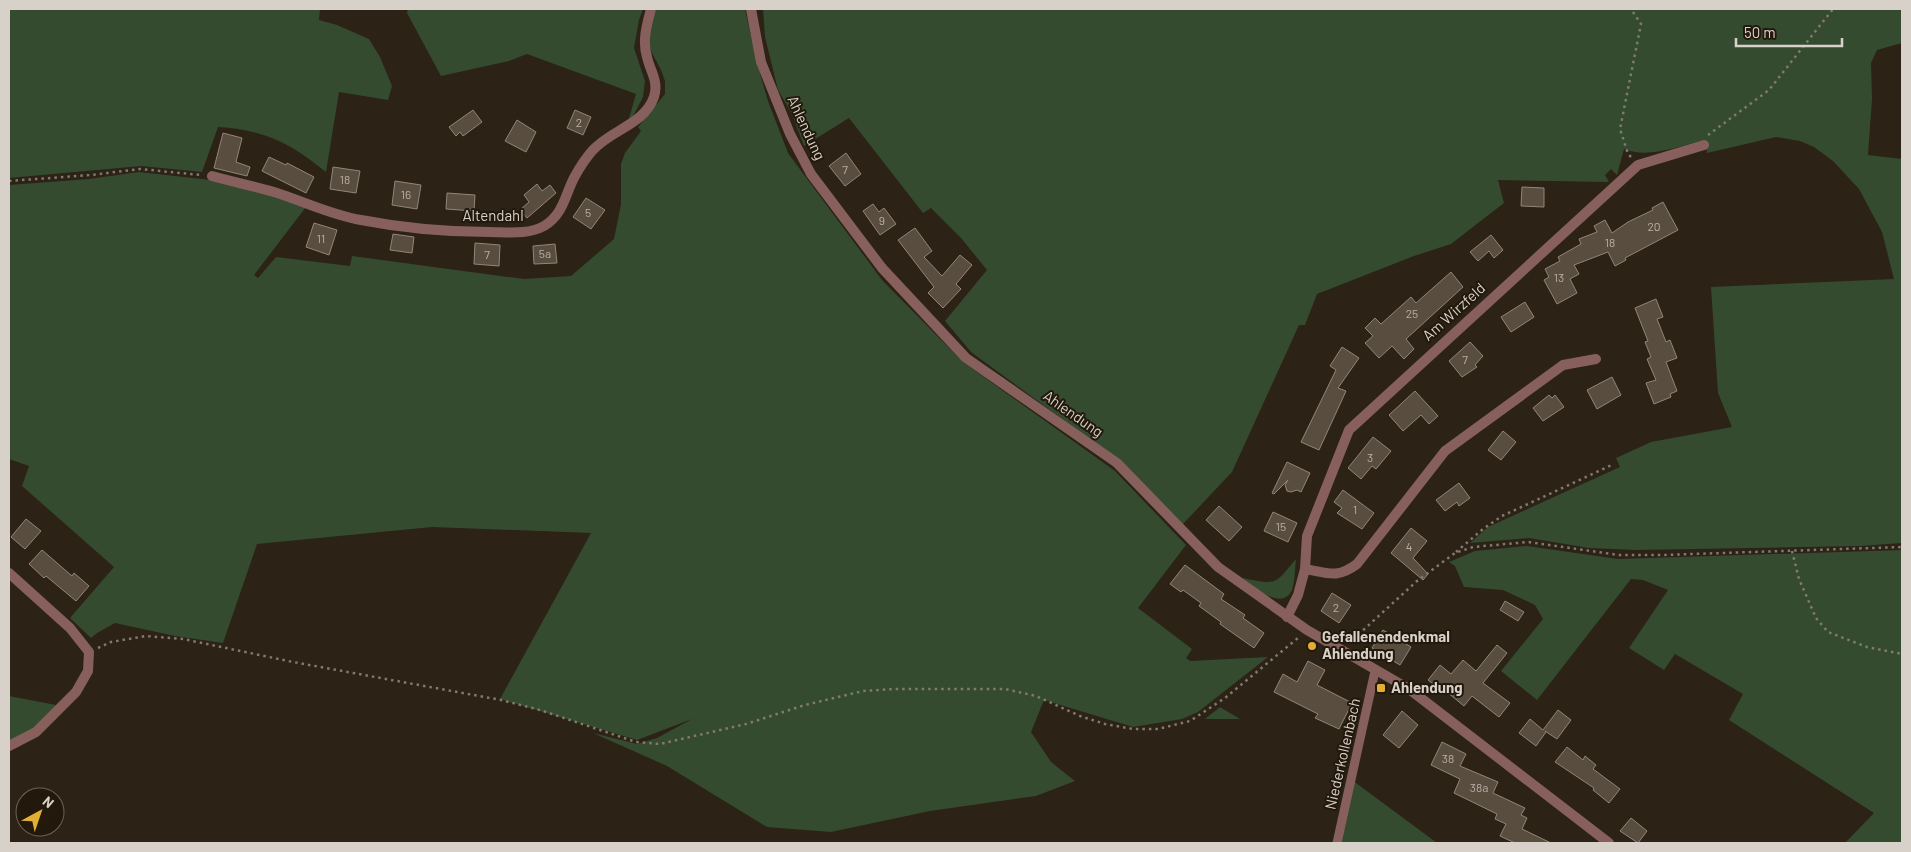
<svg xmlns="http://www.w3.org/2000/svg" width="1911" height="852" font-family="Barlow,sans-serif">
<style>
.green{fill:#344b30}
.building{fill:#594d40;stroke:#938678}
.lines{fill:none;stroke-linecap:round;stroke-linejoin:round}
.path{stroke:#827970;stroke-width:2.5;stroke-dasharray:2.5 4;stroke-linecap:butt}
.service{stroke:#87605e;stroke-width:9}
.minor{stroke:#87605e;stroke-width:10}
.tertiary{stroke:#87605e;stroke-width:10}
.poi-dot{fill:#e2af34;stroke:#22180c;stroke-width:2}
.labels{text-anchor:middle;stroke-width:4;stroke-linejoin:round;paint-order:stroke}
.number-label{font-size:12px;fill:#b8b0a8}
.street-label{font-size:15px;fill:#d8d1ca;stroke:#22180c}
.poi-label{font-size:15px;font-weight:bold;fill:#d8d1ca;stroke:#22180c;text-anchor:start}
</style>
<rect width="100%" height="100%" fill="#2c2216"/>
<path class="green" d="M9,9H320L319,20L337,25L369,39L380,57L392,86L388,100L339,92L326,172C290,143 265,130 218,127L202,172L141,166L9,178Z
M408,9H643L639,20L634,48L645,81L643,97L631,120L628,122L636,94L527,54L509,61L441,76L407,13Z
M656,9H745L758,67L768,101L788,153L882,280L963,362L1115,471L1186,545L1138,608L1192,649L1186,658L1190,661L1268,657L1198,712L1182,719L1133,727L1044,700L1031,732L1051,762L1075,781L1036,796L930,811L831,832L767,827L667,766L593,733L637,744L657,738L692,719L637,740L500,699L591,533L432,527L257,544L223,643L175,636L115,623L97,633L91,638L70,618L114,567L22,486L29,466L9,459V185L89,179L139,172L211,180L272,195L306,207L254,275L258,278L276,257L350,266L352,256L524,279L571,276L614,239L621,204V164L625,153L641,131L638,127L665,94V81L661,70L650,49L649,21Z
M763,9H1902V43L1877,50L1871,63L1872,99L1868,155L1902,159V543L1860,546L1637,550L1589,548L1529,538L1470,543L1488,527L1620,467L1616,458L1651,442L1732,427L1718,393L1711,287L1894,279L1882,232L1859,189L1833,161L1814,147L1800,141L1776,137L1707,153L1705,140C1679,146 1649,159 1624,149L1617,175L1611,169L1605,175L1609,182L1498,180L1504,203L1451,244L1414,256L1317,294L1305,325H1299L1232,472L1183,524L1121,462L971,352L945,321L987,270L961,238L931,208L923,213L849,118L804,146L792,114L778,90L765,37Z
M1527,546L1618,559L1902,550V843H1845L1874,813L1729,720L1743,694L1675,654L1664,670L1629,648L1668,590L1643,580L1631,579L1537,700L1501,671L1543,619L1535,605L1503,590L1464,587L1455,566L1449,562L1475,551Z
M1296,559C1295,568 1295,581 1292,590C1282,612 1252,586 1242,578C1278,585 1274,585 1296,559Z
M9,696L56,705L34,729L9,743Z
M1220,707L1240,719H1205Z
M1352,780L1437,843H1338Z"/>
<path class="building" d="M473,110L482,122L463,136L460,132L456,136L449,127Z
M575,110L591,117L583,135L567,128Z
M517,120L536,132L526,152L505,141Z
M223,133L242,138L236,162L250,167L247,176L214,168Z
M846,153L861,174L845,186L829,166Z
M269,157L286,165L287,163L314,177L306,193L262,171Z
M333,167L360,171L356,193L330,189Z
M395,181L421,185L417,209L392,205Z
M537,184L542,191L550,185L556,193L527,218L520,210L529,202L524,195Z
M1522,187L1544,188V207L1521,206Z
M447,193L475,195L474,211L446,209Z
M586,198L605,210L591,229L573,217Z
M1663,202L1678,230L1625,258L1626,260L1615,266L1608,252L1574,265L1579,274L1570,279L1577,293L1557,304L1544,280L1549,277L1545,269L1560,261L1558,257L1581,244L1579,239L1597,232L1594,226L1605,220L1612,233L1628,222L1653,210L1652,208Z
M873,204L879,212L884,208L896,224L880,235L863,211Z
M314,223L337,230L329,255L306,247Z
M915,228L932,251L924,257L942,276L960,255L972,265L956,284L961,289L943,308L928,293L934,287L898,240Z
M393,234L414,237L412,253L390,250Z
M1491,235L1503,250L1494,258L1489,251L1478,261L1470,252Z
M475,243L500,245L499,266L474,264Z
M555,244L557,263L534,264L533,246Z
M1451,272L1463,287L1406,339L1414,349L1404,359L1392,346L1379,358L1365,343L1373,336L1365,328L1375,318L1381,324L1411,297L1416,303Z
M1656,299L1663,317L1657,319L1666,342L1670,340L1677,358L1666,362L1677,391L1670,394L1671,397L1654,404L1646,383L1656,380L1647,359L1651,357L1645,342L1648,341L1635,308Z
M1525,302L1534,317L1511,332L1501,317Z
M1470,342L1483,356L1475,365L1477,367L1462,377L1449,361Z
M1342,347L1359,358L1338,388L1346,391L1319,450L1301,442L1336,370L1330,366Z
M1612,377L1621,395L1597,409L1587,390Z
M1415,391L1438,416L1429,424L1421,415L1403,431L1389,415Z
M1549,395L1552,398L1555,395L1564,407L1543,421L1533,408Z
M1503,431L1516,442L1501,460L1488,450Z
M1373,437L1391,451L1376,469L1372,466L1361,479L1348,468Z
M1287,462L1310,473L1301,492L1297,490L1291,492L1287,491L1285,485L1288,480L1274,494L1272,493Z
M1459,483L1470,498L1459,506L1457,502L1445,511L1436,500Z
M1343,490L1374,513L1362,529L1337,513L1342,508L1334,502Z
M1219,506L1242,527L1229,541L1206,520Z
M1273,512L1297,523L1288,542L1264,531Z
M26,519L41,531L25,549L11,537Z
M1411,528L1427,541L1413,558L1428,574L1423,580L1391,553Z
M42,550L72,576L74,573L89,586L76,601L46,576L44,578L29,564Z
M1185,565L1224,594L1221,599L1245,615L1243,618L1264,633L1254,648L1220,624L1221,622L1199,606L1201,603L1183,590L1181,592L1170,584Z
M1332,593L1351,605L1339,623L1321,611Z
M1505,601L1524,612L1518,621L1500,610Z
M1383,630L1411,647L1400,665L1372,648Z
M1497,645L1507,653L1483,683L1510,703L1499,717L1472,696L1464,706L1441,687L1440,689L1428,680L1440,665L1451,674L1463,660L1476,671Z
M1308,661L1325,670L1317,685L1352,703L1339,729L1315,718L1318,714L1274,692L1283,674L1297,682Z
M1558,710L1571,720L1557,739L1545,731L1546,732L1536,746L1519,733L1530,719L1543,730Z
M1402,711L1418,725L1399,748L1383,735Z
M1442,742L1466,754L1460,766L1498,782L1493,793L1525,808L1521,815L1527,818L1522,829L1551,843H1515L1500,836L1506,824L1495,819L1497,814L1454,793L1460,779L1431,765Z
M1567,747L1583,760L1585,756L1596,765L1593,769L1620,789L1609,803L1593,790L1594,788L1555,762Z
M1631,818L1647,831L1638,843L1620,831Z"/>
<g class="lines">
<path class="path" d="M1708,135L1769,90L1833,9
M1631,157L1628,154L1620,129L1641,24L1631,9
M9,181L91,175L140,169L201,175
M1792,551L1799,579L1816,618L1828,632L1867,647L1902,654
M1456,552L1483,529L1502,516L1614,464
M1347,641L1360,633L1417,581L1455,553L1473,547L1528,542L1619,555H1663L1902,547
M98,648L111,642L146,636L183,639L293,662L501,700L540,710L636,742L660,744L746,724L805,705L863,691L894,689H1005L1036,696L1080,716L1105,724L1133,729H1158L1190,721L1225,698L1298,638"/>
<path class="service" d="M1337,843L1375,671"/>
<path class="minor" d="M212,176C233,182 254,186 274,192C303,201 331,215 361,220C402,228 447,232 489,232C507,232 528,235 544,226C564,214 565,194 575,176C580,167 586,158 592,151C610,130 644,125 654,97C659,81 650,71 647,57C642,41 647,24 651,9
M1305,569C1328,573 1337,579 1357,564L1445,451L1563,365L1596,359
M9,573L70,628L89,652L88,671L76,692L36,732L9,746
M1287,617L1298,595L1305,569L1307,536L1349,430L1638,165L1704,145"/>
<path class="tertiary" d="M751,9L761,62L790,134L811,174L882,268L966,358L1117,463L1218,567L1307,630L1409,689L1609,843"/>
</g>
<g class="poi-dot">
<circle cx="1312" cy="646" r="5"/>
<rect x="1376" y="683" width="10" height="10" rx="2.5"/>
</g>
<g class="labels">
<g class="number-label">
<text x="579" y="127">2</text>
<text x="845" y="174">7</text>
<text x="345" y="184">18</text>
<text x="406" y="199">16</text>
<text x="588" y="217">5</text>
<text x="882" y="225">9</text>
<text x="1654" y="231">20</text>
<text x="321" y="243">11</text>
<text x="1610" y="247">18</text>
<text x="545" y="258">5a</text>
<text x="487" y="259">7</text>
<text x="1559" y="282">13</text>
<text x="1412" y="318">25</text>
<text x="1465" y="364">7</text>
<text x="1370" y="462">3</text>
<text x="1355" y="514">1</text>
<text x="1281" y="531">15</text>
<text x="1409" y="551">4</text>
<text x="1336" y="612">2</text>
<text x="1448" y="763">38</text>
<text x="1479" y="792">38a</text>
</g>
<g class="street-label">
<text transform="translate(806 128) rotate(65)" y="5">Ahlendung</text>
<text x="493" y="221">Altendahl</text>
<text transform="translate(1454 312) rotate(-42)" y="5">Am Wirzfeld</text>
<text transform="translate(1073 414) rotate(35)" y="5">Ahlendung</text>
<text transform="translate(1343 754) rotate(-77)" y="5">Niederkollenbach</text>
</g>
<g class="poi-label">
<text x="1322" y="642">Gefallenendenkmal<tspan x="1322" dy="17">Ahlendung</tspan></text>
<text x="1391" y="693">Ahlendung</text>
</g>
</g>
<rect width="1911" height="852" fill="none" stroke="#d8d1ca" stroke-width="20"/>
<g transform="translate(40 812) rotate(40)"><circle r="24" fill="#22180c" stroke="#6b6258"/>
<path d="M0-4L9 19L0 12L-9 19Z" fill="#e2af34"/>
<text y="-8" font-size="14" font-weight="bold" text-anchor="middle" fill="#d8d1ca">N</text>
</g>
<path d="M1736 38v8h106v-8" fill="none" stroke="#d8d1ca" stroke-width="2.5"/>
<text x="1744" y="38" font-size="15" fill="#d8d1ca" stroke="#22180c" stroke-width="4" paint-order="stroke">50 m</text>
</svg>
